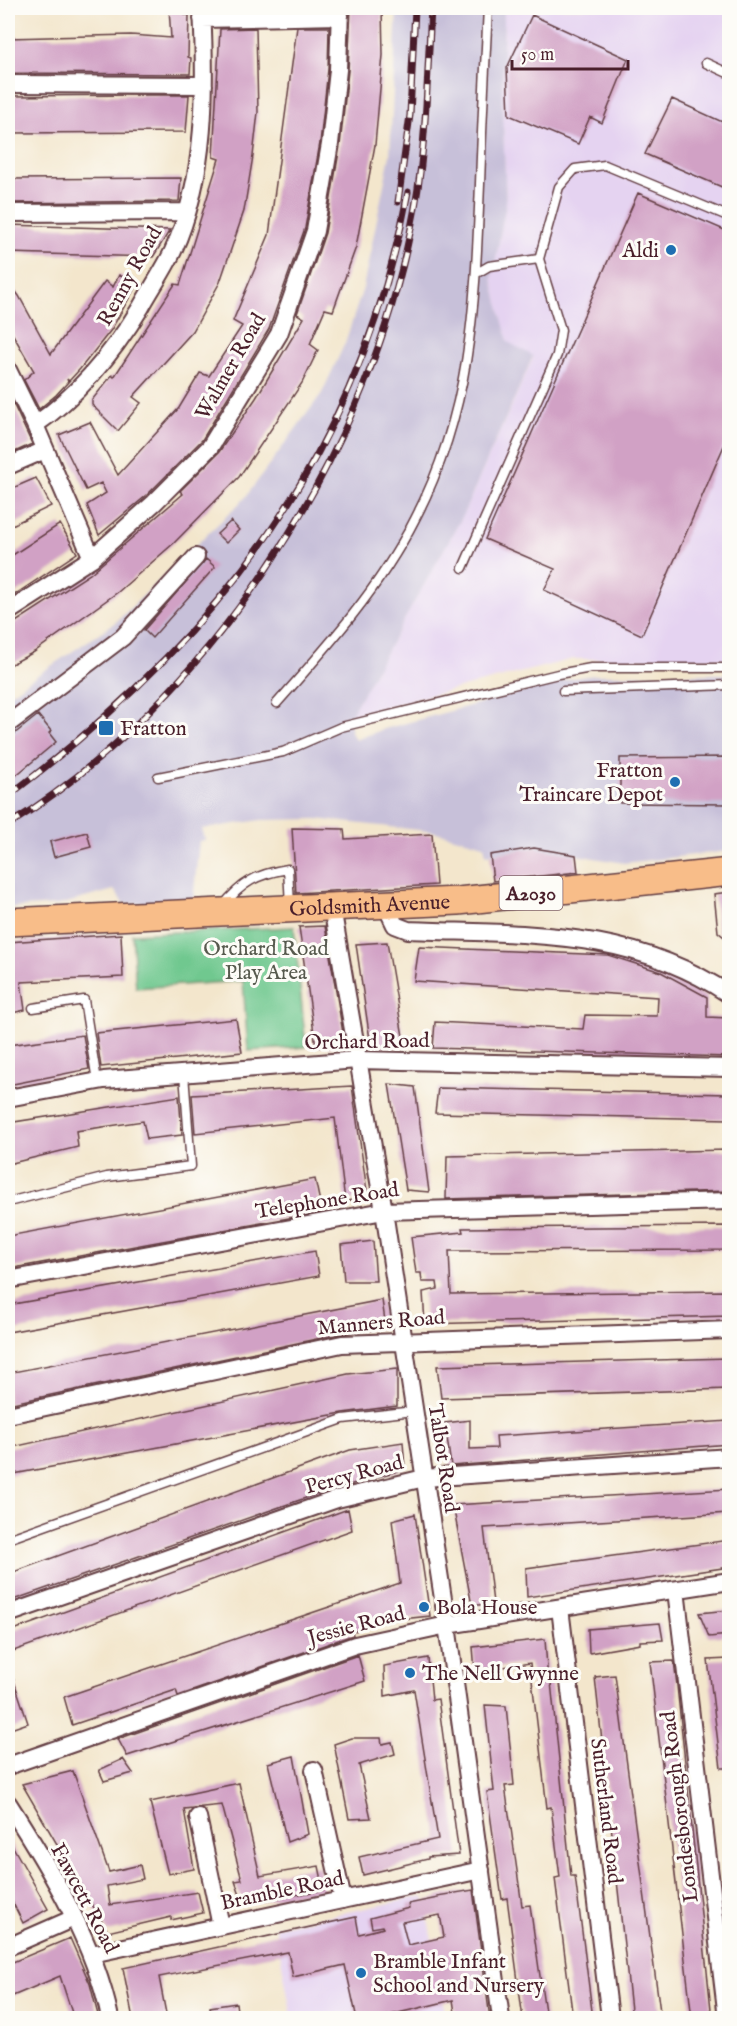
<svg xmlns="http://www.w3.org/2000/svg" width="737" height="2026" font-family="'IM FELL English',serif">
<style>
.built{fill:#e5d3f1}
.industrial{fill:#c7c0d9}
.green{fill:#6fc88f;stroke:#5c745d;stroke-width:1.5}
.building{fill:#d1a1c5;fill-rule:evenodd}
.lines{fill:none;stroke-linecap:round;stroke-linejoin:round}
.service-casing{stroke:#633d43;stroke-width:11}
.minor-casing{stroke:#633d43;stroke-width:20}
.primary-casing{stroke:#633d43;stroke-width:30}
.service{stroke:#fff;stroke-width:8}
.minor{stroke:#fff;stroke-width:16}
.primary{stroke:#f8bd89;stroke-width:27}
.rail-casing{stroke:#4a1f2b;stroke-width:7}
.rail{stroke:#fdfcf7;stroke-width:4.5;stroke-dasharray:14;stroke-linecap:butt}
.poi-dot{fill:#1f6fb2;stroke:#fdfcf7;stroke-width:2}
.labels{text-anchor:middle;stroke-width:6;stroke-linejoin:round;paint-order:stroke}
.shield{fill:#fdfcf7;stroke:#806168;stroke-width:1.5}
.shield-label{font-size:20px;font-weight:bold;fill:#4a1f2b}
.poi-label{font-size:21px;fill:#4a1f2b;stroke:#fdfcf7;text-anchor:start}
.street-label{font-size:21px;fill:#4a1f2b;stroke:#fdfcf7}
.park-label{font-size:21px;fill:#575a4e;stroke:#fdfcf7}
</style>
<rect width="100%" height="100%" fill="#fdfcf7"/>
<filter id="ink" filterUnits="userSpaceOnUse"><feTurbulence type="fractalNoise" baseFrequency=".0167" numOctaves="2"/><feDisplacementMap in="SourceGraphic" scale="12" xChannelSelector="R" yChannelSelector="G"/><feConvolveMatrix kernelMatrix="1 2 1 2 8 2 1 2 1" color-interpolation-filters="sRGB"/></filter>
<filter id="wash" filterUnits="userSpaceOnUse"><feTurbulence type="fractalNoise" baseFrequency=".008" numOctaves="4" result="noise"/><feDisplacementMap in="SourceGraphic" scale="24" xChannelSelector="R" yChannelSelector="G"/><feGaussianBlur stdDeviation="1.35" result="paint"/><feColorMatrix in="noise" values="0 0 0 0 0 0 0 0 0 0 0 0 0 0 0 0 0 1.4 0 .05"/><feComposite in="paint" operator="in"/></filter>
<g filter="url(#wash)">
<rect width="100%" height="100%" fill="#f3e6cc"/>
<path class="built" d="M504,8H729V659H573L350,716L461,519L533,357L508,343L492,279L506,203L502,97Z
M424,1896L446,2018H292L275,1927Z"/>
<path class="industrial" d="M397,8H504L502,97L506,203L492,279L508,342L533,356L461,519L350,716L351,732L355,740L384,729L573,678L596,675L729,674V851L624,863L534,848L486,855L484,845L436,832L316,819L261,820L202,829L205,840L199,841L193,902L124,904L114,890L59,905L8,908V695L116,622L245,498L322,393L345,343L363,288L390,155Z"/>
<path class="green" d="M294,927L306,1047L248,1051L243,981L136,988L132,934Z"/>
<g id="blocks">
<path class="building" d="M169,8H185V15H189L188,57L191,58L190,74L8,73V38L131,35L171,38Z
M351,8H382L383,55L375,145L356,247L333,311L325,309L310,344L318,350L302,383L239,477L174,543L118,592L34,652L8,666V627L90,574L183,494L180,491L219,452L256,398L304,318L297,314L325,233L340,146L348,71Z
M532,15L628,59L602,123L590,117L578,144L509,115L507,68Z
M297,27H329L328,69L320,143L305,228L269,329L202,440L147,495L99,535L87,505L106,493L101,483L86,490L59,435L90,422L118,475L179,408L200,373L209,376L242,326L233,321L269,235Z
M256,28L258,112L253,156L244,211L220,282L193,331L133,397L141,403L118,431L92,405V400L112,375L114,377L175,284L180,285L219,159L213,157L220,29Z
M147,95H189L186,132L8,133V96Z
M672,99L729,125V190L645,154Z
M181,178L179,201L8,203V179Z
M638,193L729,232V434L642,635L544,590L555,569L485,539Z
M8,225L170,230L153,257L8,253Z
M119,275L137,284L111,330L80,369L69,381L67,379L68,382L56,395L39,409L24,380L34,371L8,326V281L19,296L51,354L105,281L113,287Z
M9,395L32,444L8,455V396Z
M36,478L51,506L8,527V490Z
M231,521L239,530L226,543L217,534Z
M60,524L77,553L8,599V558Z
M206,559L215,567L152,638L144,630Z
M38,715L51,731L49,733L56,742L8,782V739Z
M729,757V804L620,803V758Z
M292,828L344,829L345,839L432,834L436,885L296,893Z
M87,832L91,847L54,857L50,842Z
M534,848L576,855L578,872L493,881L490,855Z
M729,892V941L718,932L714,894Z
M325,926L345,1045L331,1047H316L299,927Z
M121,934L123,977L21,982L25,1010L8,1014V942Z
M387,942L392,972L405,1048L371,1047L356,944Z
M419,947L608,955L661,972L707,997V1017L729,1018V1057L433,1048L435,1022L583,1029L585,1015L657,1016L658,997L414,981Z
M236,1019L242,1052L101,1067L96,1033Z
M83,1035L89,1069L8,1085V1045Z
M389,1084L415,1087L429,1192L406,1190Z
M352,1086L368,1198L345,1201L335,1118L195,1133L192,1095Z
M438,1088L729,1094V1119L435,1113Z
M179,1096L182,1135L147,1139L143,1121L76,1131L78,1147L8,1164V1123Z
M729,1150V1191L446,1199L447,1156Z
M315,1179L322,1212L8,1269V1236Z
M729,1226V1250L449,1251L451,1294L729,1291V1316L425,1324L423,1292L438,1289L437,1282H422L421,1273H416L411,1237L463,1232L462,1228Z
M373,1241L376,1281H344L341,1245Z
M315,1251L319,1276L8,1332V1305Z
M382,1300L386,1328L340,1334L8,1404V1373Z
M729,1358V1389L441,1398L437,1366Z
M397,1369V1406L342,1413L8,1475V1448L348,1374Z
M470,1420V1449L497,1448L496,1436L729,1421V1444L451,1466L445,1423Z
M403,1442L405,1469L317,1494L10,1601L8,1574L350,1450Z
M729,1489V1513L484,1528L493,1603L472,1606L453,1505Z
M348,1509L352,1530L8,1653V1632Z
M415,1514L430,1616L383,1621L352,1632L353,1635L178,1696L176,1690L72,1725L64,1697L400,1583L392,1520Z
M729,1540V1567L527,1597L526,1568Z
M729,1610V1635L709,1637L699,1613Z
M660,1623L663,1640L640,1641V1644L589,1653L588,1629Z
M545,1639L548,1682H551L571,1876H575L593,2019H573L555,1878L560,1877L551,1807L547,1808L530,1663L475,1671L473,1647Z
M358,1655L365,1681L127,1756L118,1739Z
M428,1658L432,1700L438,1699L459,1855L428,1857V1859L363,1875L359,1857L438,1839L414,1690L385,1696L384,1666Z
M729,1659V1768H721L708,1660Z
M674,1661L677,1686L712,2019H692L650,1662Z
M10,1669L28,1723L8,1730V1670Z
M615,1675L661,2019H632L595,1677Z
M485,1705L506,1706L514,1785L505,1786L522,1906L530,1905L546,2019H523L507,1898L502,1899L487,1792L494,1791Z
M352,1738H381L382,1744L392,1742L395,1754L359,1765L371,1818L349,1819L334,1744Z
M294,1756L308,1834L287,1842L268,1763Z
M123,1759L133,1773L104,1781L99,1770Z
M73,1771L109,1872L140,1865L143,1879L107,1886L110,1905L198,1892L203,1913L171,1920V1917L108,1932L22,1784Z
M239,1783L260,1876L319,1866L324,1890L243,1904L235,1881L242,1880L222,1805L184,1809L194,1869L168,1874L150,1802Z
M8,1838L48,1909L23,1923L8,1893Z
M473,1890L490,2019H456L453,2000L373,2019H357L345,1965L293,1977L288,1952L159,1977L167,2019H133L123,1968L356,1917L359,1934L384,1928L383,1926L372,1928L370,1918L409,1908L408,1904L438,1898L437,1896ZM440,1915L444,1937L408,1945L402,1922Z
M70,1938L90,1984L99,2019H74L60,1976L8,1998V1964Z
M236,2003L238,2019H211L210,2007Z"/>
</g>
</g>
<g filter="url(#ink)">
<use href="#blocks" fill-opacity="0" stroke="#633d43" stroke-width="1.5"/>
<g class="lines">
<g class="service-casing">
<path id="service" d="M706,63L730,74
M477,273L489,266L539,259
M463,568L557,355L561,330L539,259L559,187L575,169L605,165L730,217
M563,691L730,685
M277,703C328,646 380,588 415,519C472,409 475,304 480,184C482,125 485,66 488,8
M158,777L283,752L341,727L558,674L591,668H730
M222,907C242,882 257,874 288,869L290,905
M33,1008L84,1000L97,1081
M8,1202L107,1177L191,1166L184,1074
M8,1539L343,1419L414,1411"/>
</g>
<g class="minor-casing">
<path id="minor" d="M202,19L340,16
M8,84L204,85
M8,213L186,212
M8,370L35,425L92,558
M35,425C80,394 113,353 141,307C151,289 164,270 173,251C207,177 206,87 202,8
M8,466L45,450
M8,612L92,558L154,503L210,447L279,334L315,231L330,144L338,70L340,8
M8,724L123,637L196,557
M385,904L395,925L408,930C524,935 629,927 730,995
M332,907L384,1211L447,1625L501,2018
M8,1098L104,1080L357,1060L730,1068
M8,1280L384,1211L730,1201
M8,1415L342,1344L730,1330
M676,1590L727,2018
M560,1608L610,2018
M8,1614L337,1499L424,1478L730,1457
M8,1766L355,1645L447,1625L730,1581
M314,1770L343,1900
M8,1803C49,1867 95,1943 110,2018
M198,1817L221,1926
M8,1947L74,1918
M92,1954L481,1870"/>
</g>
<g class="primary-casing">
<g id="primary">
<path id="s1" d="M8,922L458,901L730,872"/>
</g>
</g>
<use href="#service" class="service"/>
<use href="#minor" class="minor"/>
<use href="#primary" class="primary"/>
<g class="rail-casing">
<path id="rail" d="M398,202L410,115L415,8
M8,796C219,637 359,456 408,192
M8,825C208,701 363,463 410,233C426,160 427,83 431,8"/>
</g>
<use href="#rail" class="rail"/>
</g>
</g>
<g class="poi-dot">
<circle cx="671" cy="250" r="6"/>
<rect x="98" y="720" width="16" height="16" rx="3"/>
<circle cx="675" cy="782" r="6"/>
<circle cx="424" cy="1607" r="6"/>
<circle cx="410" cy="1673" r="6"/>
<circle cx="361" cy="1973" r="6"/>
</g>
<g class="labels">
<rect class="shield" x="499.5" y="876" width="63" height="34" rx="4.5"/>
<g class="shield-label">
<text x="531" y="900">A2030</text>
</g>
<g class="poi-label">
<text x="659" y="257" text-anchor="end">Aldi</text>
<text x="120" y="735">Fratton</text>
<text x="663" y="777" text-anchor="end">Fratton<tspan x="663" dy="24">Traincare Depot</tspan></text>
<text x="436" y="1614">Bola House</text>
<text x="422" y="1680">The Nell Gwynne</text>
<text x="373" y="1968">Bramble Infant<tspan x="373" dy="24">School and Nursery</tspan></text>
</g>
<g class="street-label">
<text transform="translate(129 276) rotate(-61)" y="7">Renny Road</text>
<text transform="translate(230 366) rotate(-60)" y="7">Walmer Road</text>
<text dy="7" stroke="none"><textPath href="#s1" startOffset="362">Goldsmith Avenue</textPath></text>
<text transform="translate(367 1041) rotate(-1)" y="7">Orchard Road</text>
<text transform="translate(327 1200) rotate(-9)" y="7">Telephone Road</text>
<text transform="translate(381 1322) rotate(-5)" y="7">Manners Road</text>
<text transform="translate(444 1458) rotate(81)" y="7">Talbot Road</text>
<text transform="translate(354 1474) rotate(-15)" y="7">Percy Road</text>
<text transform="translate(356 1625) rotate(-15)" y="7">Jessie Road</text>
<text transform="translate(679 1807) rotate(-97)" y="7">Londesborough Road</text>
<text transform="translate(607 1811) rotate(83)" y="7">Sutherland Road</text>
<text transform="translate(282 1890) rotate(-12)" y="7">Bramble Road</text>
<text transform="translate(85 1898) rotate(62)" y="7">Fawcett Road</text>
</g>
<g class="park-label">
<text x="266" y="955">Orchard Road<tspan x="266" dy="24">Play Area</tspan></text>
</g>
</g>
<rect width="737" height="2026" fill="none" stroke="#fdfcf7" stroke-width="30"/>
<path d="M512 60v9h116v-9" fill="none" stroke="#4a1f2b" stroke-width="3"/>
<text x="521" y="60" font-size="18" fill="#4a1f2b" stroke="#fdfcf7" stroke-width="4.5" paint-order="stroke">50 m</text>
</svg>
